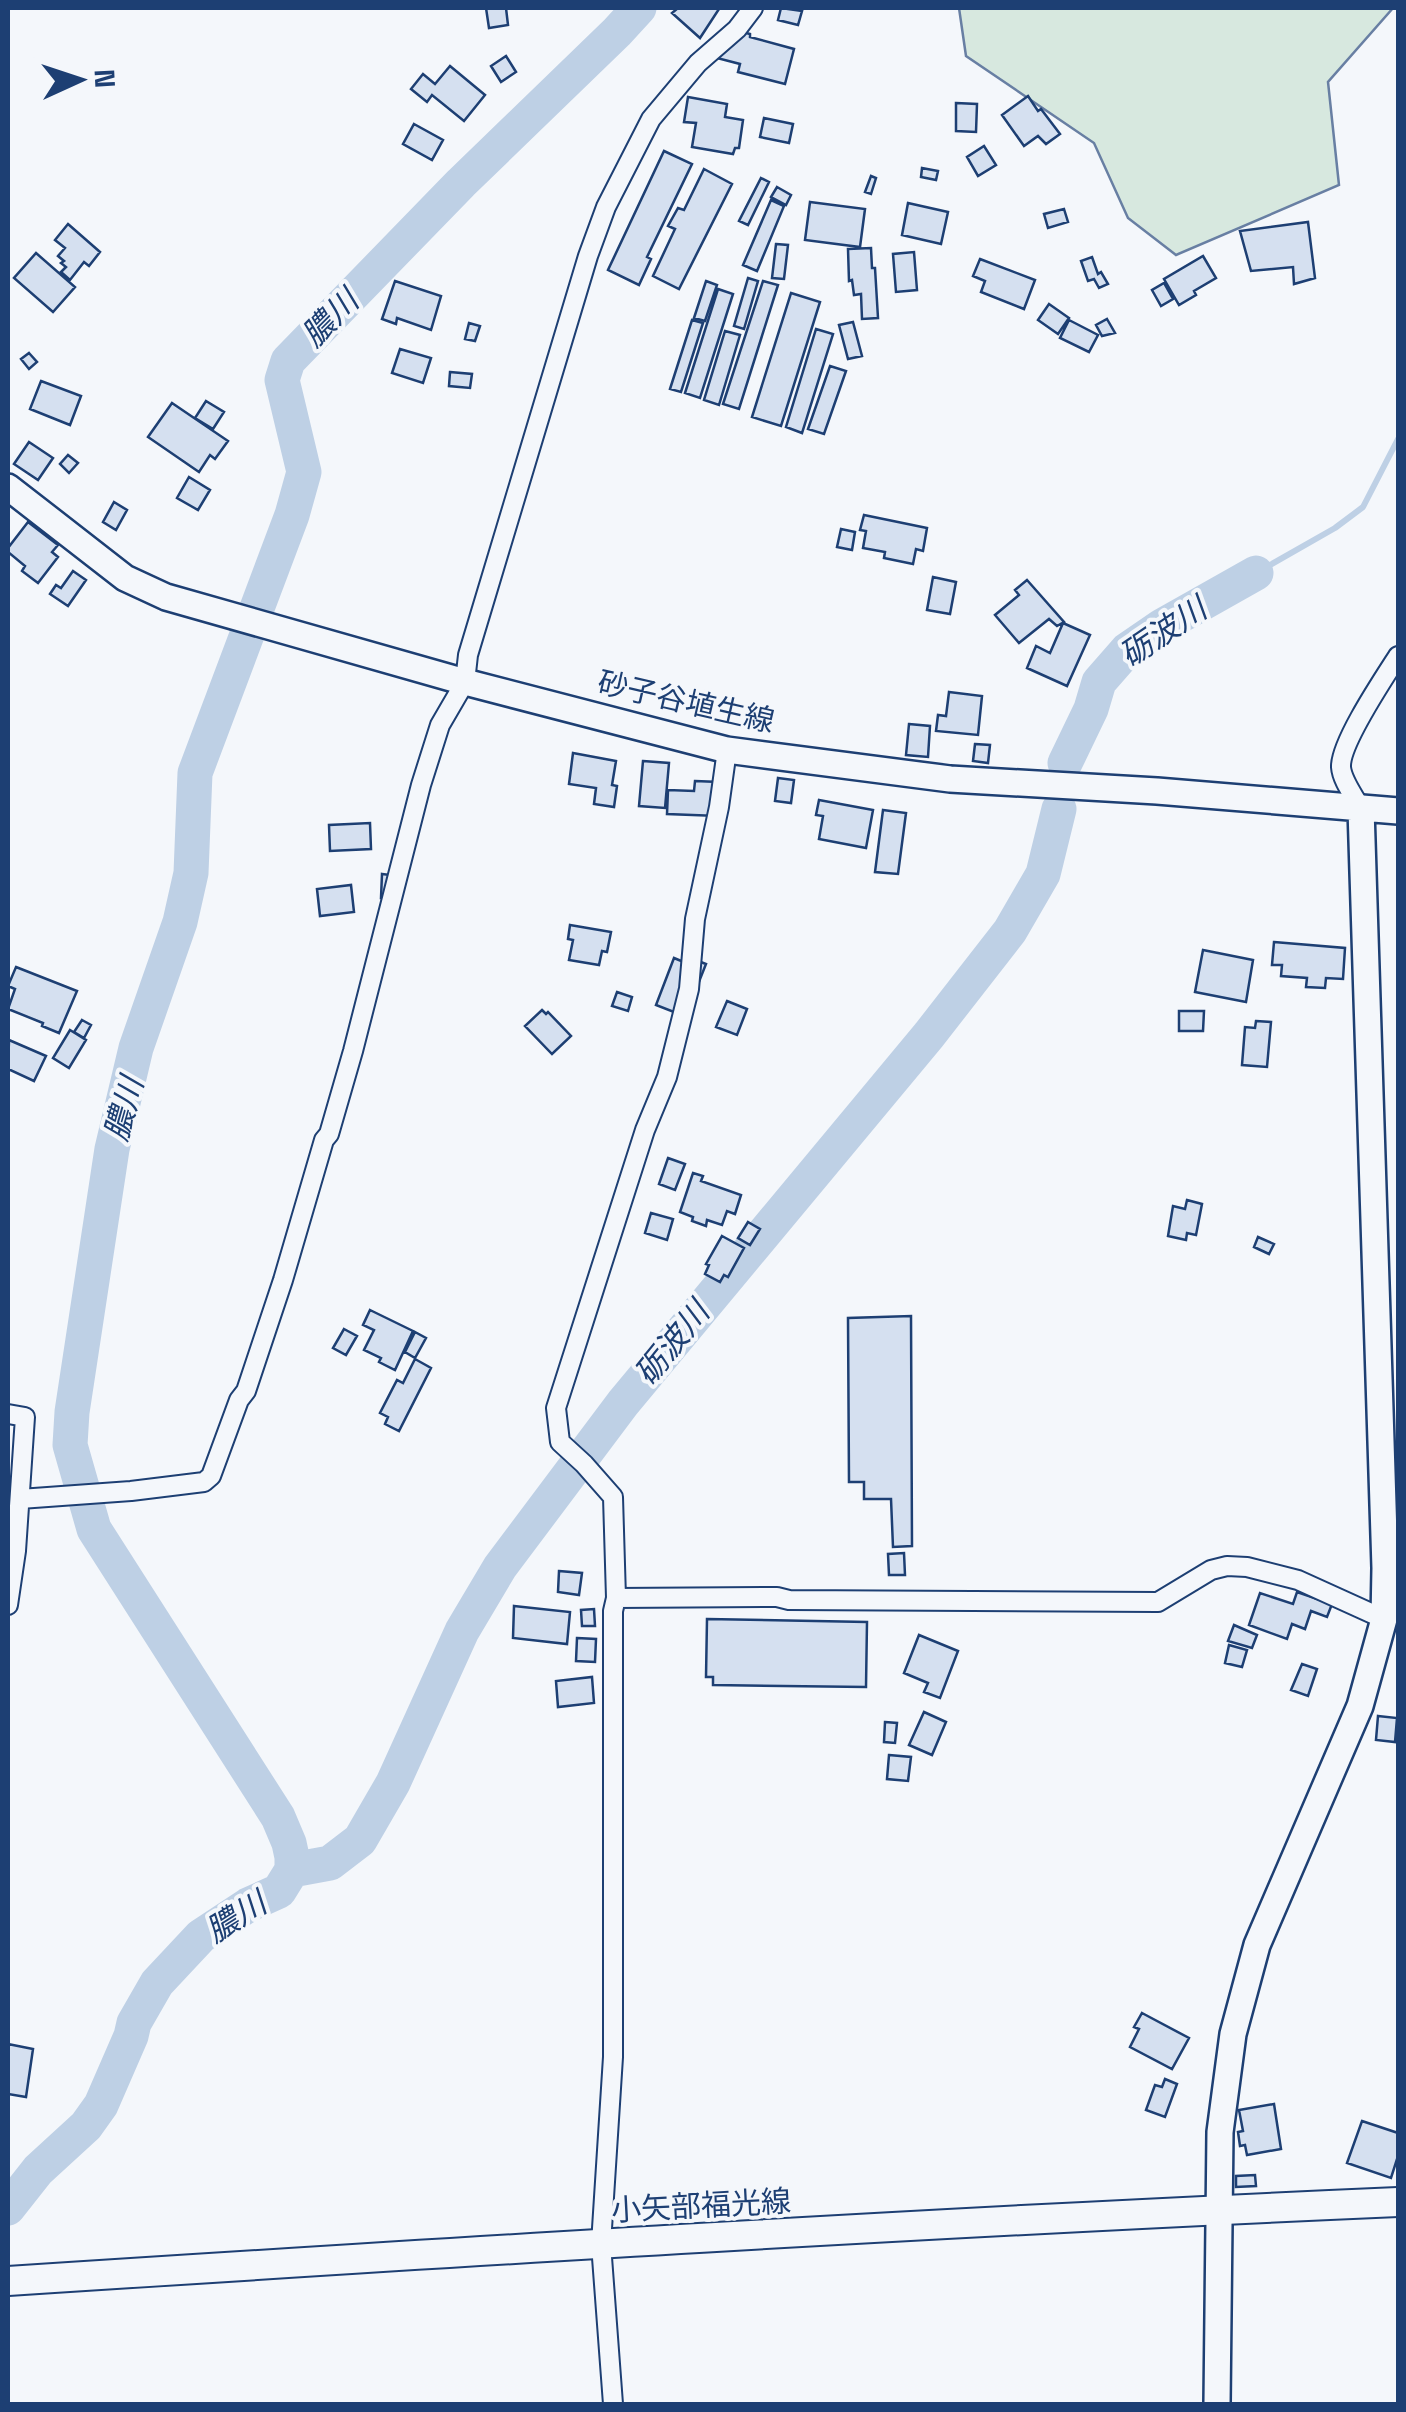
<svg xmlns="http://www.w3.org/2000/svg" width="1406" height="2412" font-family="'Space Grotesk','Noto Sans JP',sans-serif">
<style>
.green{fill:#d7e8df;stroke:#687fa3;stroke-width:2.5}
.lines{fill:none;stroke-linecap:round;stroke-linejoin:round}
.stream{stroke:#bed0e5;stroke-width:6}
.river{stroke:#bed0e5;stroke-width:35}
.building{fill:#d5e0f0;stroke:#1d3f73;stroke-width:2.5}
.street-casing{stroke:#1d3f73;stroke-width:22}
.secondary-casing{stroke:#1d3f73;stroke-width:30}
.primary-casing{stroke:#1d3f73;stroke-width:32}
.street{stroke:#f4f7fb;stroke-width:18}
.secondary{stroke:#f4f7fb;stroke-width:25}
.primary{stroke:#f4f7fb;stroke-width:28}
.labels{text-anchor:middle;stroke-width:8;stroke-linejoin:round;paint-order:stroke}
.street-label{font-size:30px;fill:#1d3f73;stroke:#f4f7fb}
.water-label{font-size:32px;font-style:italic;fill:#1d3f73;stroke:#f4f7fb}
</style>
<rect width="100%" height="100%" fill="#f4f7fb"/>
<path class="green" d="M959,8H1393L1328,82L1339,185L1176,255L1128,218L1094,143L966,56Z"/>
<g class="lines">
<path class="stream" d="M1256,573L1335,528L1363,507L1398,439"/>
<path class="river" d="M1065,763L1091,709L1099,682L1127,650L1162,626L1256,573
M292,1870L330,1863L360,1840L393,1783L462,1631L500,1567L623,1403L929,1035L1010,931L1043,874L1059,809
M8,2208L38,2170L86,2126L101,2105L131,2036L134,2023L157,1983L201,1936L248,1905L279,1891L292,1870V1857L289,1843L278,1817L94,1529L70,1445L72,1412L112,1149L136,1048L180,922L191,873L195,773L292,515L304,472L282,380L288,361L461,183L617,32L639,8"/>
</g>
<path class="building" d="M486,8H506L508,25L489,28Z
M678,8H717L719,9L700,38L672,13Z
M781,8L802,11L798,25L778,20Z
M727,28L750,34V37L794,49L785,84L738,72L740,64L713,57Z
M506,56L516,72L501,82L491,66Z
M450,66L485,95L464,121L432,95L427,102L411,89L423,74L435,84Z
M1028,96L1038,111L1041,109L1060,134L1046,144L1038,136L1024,146L1002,115Z
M688,97L727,104L725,117L743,120L739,148H735L733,154L692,147L696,123L684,122Z
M956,103L977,104L976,132L956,131Z
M764,118L793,124L789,143L760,137Z
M414,124L443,140L432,160L403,144Z
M984,146L996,165L978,176L967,157Z
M664,151L692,164L647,257L651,259L639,285L608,270Z
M922,168L938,171L936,180L921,177Z
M704,169L732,184L679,289L653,276L675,229L668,226L678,208L684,210Z
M871,176L876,178L871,194L865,192Z
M761,178L769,182L748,225L739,221Z
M777,187L791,195L786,205L771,197Z
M771,200L784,206L757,271L743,265Z
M810,202L865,209L860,247L805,240Z
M908,203L948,212L941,244L902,235Z
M1064,209L1068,222L1048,228L1044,214Z
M1308,222L1315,278L1294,284L1293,267L1251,271L1240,231Z
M68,224L100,252L89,266L84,262L70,280L61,272L66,267L61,263L64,261L58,256L65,248L55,240Z
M776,244L788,245L784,279L772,278Z
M871,248L872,268H875L878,318L862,319L861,294L854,295L852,280L849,281L848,249Z
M914,252L917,290L896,292L893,254Z
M36,253L75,287L53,312L14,278Z
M1203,256L1216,278L1194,291L1196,295L1179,305L1164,279Z
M1092,257L1098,274L1101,272L1108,284L1099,288L1094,279L1088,281L1081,261Z
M980,259L1035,280L1024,309L981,292L985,281L973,276Z
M748,278L758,281L744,329L734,326Z
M395,281L441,296L431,330L397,318L396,324L382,319Z
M706,281L717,285L705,321L694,318Z
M763,281L778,285L739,409L723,404Z
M1164,283L1173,299L1161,306L1152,290Z
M718,289L733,294L700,398L685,393Z
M791,293L820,302L781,426L752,417Z
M1049,304L1069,318L1058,334L1038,320Z
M1107,319L1115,333L1102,336L1096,325Z
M692,320L703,323L681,392L670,389Z
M1069,320L1098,335L1089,352L1060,338Z
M853,322L862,356L848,359L839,325Z
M469,323L480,326L475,341L465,339Z
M816,329L833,334L802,433L786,427Z
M725,331L740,335L719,405L704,400Z
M400,349L431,358L423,383L392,373Z
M29,353L37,362L29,369L21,359Z
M830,366L846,371L824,434L808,429Z
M450,372L472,374L470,388L449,386Z
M41,381L81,396L70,425L30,409Z
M206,401L224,412L213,429L195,418Z
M172,403L228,441L215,459L210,455L199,472L148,437Z
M29,442L53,458L38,480L14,464Z
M68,455L78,463L69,473L60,464Z
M189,477L210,490L198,510L177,498Z
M114,502L127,510L116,530L103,522Z
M864,515L927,528L923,551L916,549L913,564L884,558L885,552L863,548L866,531L860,530Z
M28,522L58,545L52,552L58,557L38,583L22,571L25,566L8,552V548Z
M841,529L855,532L852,550L837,547Z
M73,571L86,580L68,606L50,594L56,585L61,588Z
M933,577L956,582L950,614L927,610Z
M1027,580L1064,622L1057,626L1049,619L1019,643L995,615L1019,595L1015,590Z
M1063,623L1090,635L1067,686L1027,668L1036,646L1050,653Z
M949,692L982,696L978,735L936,731L938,715L946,716Z
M909,724L930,726L928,757L906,755Z
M975,744L990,745L988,763L973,761Z
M573,753L616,761L612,785L617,786L614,807L594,804L596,788L569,784Z
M643,761L669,763L665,808L639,806Z
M778,778L794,780L791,803L775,801Z
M695,781L719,782L718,816L667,814L668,790L694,791Z
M819,800L873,810L866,848L819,839L823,816L816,815Z
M883,810L906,813L898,874L875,872Z
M370,823L371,849L330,851L329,825Z
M382,874L399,876L398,899L381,898Z
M351,885L354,912L320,916L317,889Z
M570,925L611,932L607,952L602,951L599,965L569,960L573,940L568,939Z
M1274,942L1345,948L1343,979L1326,978L1325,988L1306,987L1307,978L1281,976L1282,965H1272Z
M1203,950L1253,960L1246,1002L1195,992Z
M674,958L691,965L693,959L706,964L695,992L679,1014L656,1005Z
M16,967L77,991L59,1033L42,1026L43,1023L8,1009L15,989L8,986Z
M617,992L632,997L628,1011L612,1006Z
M727,1001L747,1009L737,1035L716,1027Z
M542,1010L546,1014L548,1012L571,1036L552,1054L525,1026Z
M1179,1011H1204L1203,1031H1179Z
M82,1020L91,1025L84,1038L74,1032Z
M1256,1021L1271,1022L1267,1067L1242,1065L1245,1027L1255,1028Z
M70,1030L86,1040L69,1068L53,1058Z
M9,1040L46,1056L34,1081L8,1069Z
M668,1158L685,1164L675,1190L659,1184Z
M693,1173L703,1176L701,1181L741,1195L735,1214L727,1211L722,1225L707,1220L706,1226L692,1221L693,1217L680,1212Z
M1187,1200L1202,1204L1196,1235L1187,1233L1186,1240L1168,1236L1173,1206L1185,1209Z
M651,1213L673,1219L667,1240L645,1233Z
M748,1222L760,1229L750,1245L738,1238Z
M722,1236L744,1248L728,1277L724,1275L720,1282L705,1274L709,1265L706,1264Z
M1258,1237L1274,1244L1269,1254L1254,1247Z
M370,1310L413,1331L395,1370L379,1362L381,1358L364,1350L374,1330L363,1325Z
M911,1316L912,1546L893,1547L891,1499H864V1482H849L848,1318Z
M344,1329L357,1336L346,1355L333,1348Z
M415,1332L426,1338L415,1358L405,1352Z
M415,1359L431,1368L399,1431L385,1424L388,1417L380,1413L397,1380L403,1383Z
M904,1553L905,1575H889L888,1554Z
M559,1571L582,1573L579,1595L558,1592Z
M1297,1592L1332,1604L1327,1617L1311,1611L1305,1629L1292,1624L1287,1639L1249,1625L1260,1593L1293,1604Z
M514,1606L570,1612L567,1644L513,1638Z
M594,1609L595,1626H582L581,1610Z
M707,1619L867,1622L866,1687L713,1685V1677H706Z
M1234,1625L1257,1635L1252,1648L1228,1641Z
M919,1635L958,1651L940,1698L924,1692L928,1683L904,1673Z
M577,1638L596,1639L595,1662L576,1661Z
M1229,1645L1247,1650L1242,1667L1225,1663Z
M1302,1664L1317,1669L1308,1696L1291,1690Z
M592,1677L594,1703L558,1707L556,1681Z
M924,1712L946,1722L932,1755L909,1745Z
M1378,1716L1397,1718L1395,1742L1376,1740Z
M885,1722L897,1723L895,1743L884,1742Z
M889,1755L911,1757L908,1781L887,1779Z
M1142,2013L1189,2038L1172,2069L1130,2047L1139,2029L1134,2027Z
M8,2044L33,2049L26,2097L8,2094Z
M1165,2079L1177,2084L1165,2117L1146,2110L1155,2085L1162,2087Z
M1274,2104L1281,2149L1247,2155L1245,2145L1240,2146L1238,2132L1243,2131L1239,2110Z
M1362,2121L1398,2133V2156L1391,2178L1347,2163Z
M1255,2175L1256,2186L1236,2187V2176Z"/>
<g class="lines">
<g class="street-casing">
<path id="street" d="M1361,809C1355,797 1342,781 1341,767C1340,743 1384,678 1398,656
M8,1414L25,1417L16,1551L8,1605
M20,1499L131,1491L204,1482L211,1476L239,1400L246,1391L283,1280L324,1140L329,1134L353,1051L421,785L440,725L465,682L468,655L588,256L606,207L651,119L698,63L737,29L753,8
M616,1598L777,1597L789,1600L1158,1602L1211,1570L1227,1566L1247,1567L1298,1580L1384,1619
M613,2404L601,2244L613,2057V1611L616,1598L613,1497L584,1464L560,1442L556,1408L645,1130L667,1077L689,989L695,919L719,807L727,750"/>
</g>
<g class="secondary-casing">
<path id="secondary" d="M8,487L125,578L166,597L465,682L727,750L950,779L1157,791L1398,811
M1217,2404L1220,2132L1233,2034L1257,1945L1360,1706L1384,1619L1385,1568L1361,809"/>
</g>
<g class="primary-casing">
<path id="primary" d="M8,2281C471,2251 935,2222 1398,2202"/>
</g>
<use href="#street" class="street"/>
<use href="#secondary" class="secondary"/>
<use href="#primary" class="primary"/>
</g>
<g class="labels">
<g class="street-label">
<text transform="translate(686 702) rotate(13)" y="10">砂子谷埴生線</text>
<text transform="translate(701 2206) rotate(-3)" y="10">小矢部福光線</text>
</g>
<g class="water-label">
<text transform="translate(330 318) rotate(-45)" y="11">膿川</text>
<text transform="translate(1163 632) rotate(-34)" y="11">砺波川</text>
<text transform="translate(124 1109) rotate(-74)" y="11">膿川</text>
<text transform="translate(672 1343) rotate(-51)" y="11">砺波川</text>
<text transform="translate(236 1917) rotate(-32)" y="11">膿川</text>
</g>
</g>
<rect width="1406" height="2412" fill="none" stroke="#1d3f73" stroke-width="20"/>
<g transform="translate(80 80) rotate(87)" stroke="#f4f7fb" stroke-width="8" paint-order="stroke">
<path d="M0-8L18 38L0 25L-18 38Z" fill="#1d3f73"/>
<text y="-15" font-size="28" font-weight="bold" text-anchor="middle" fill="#1d3f73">N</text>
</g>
</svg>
